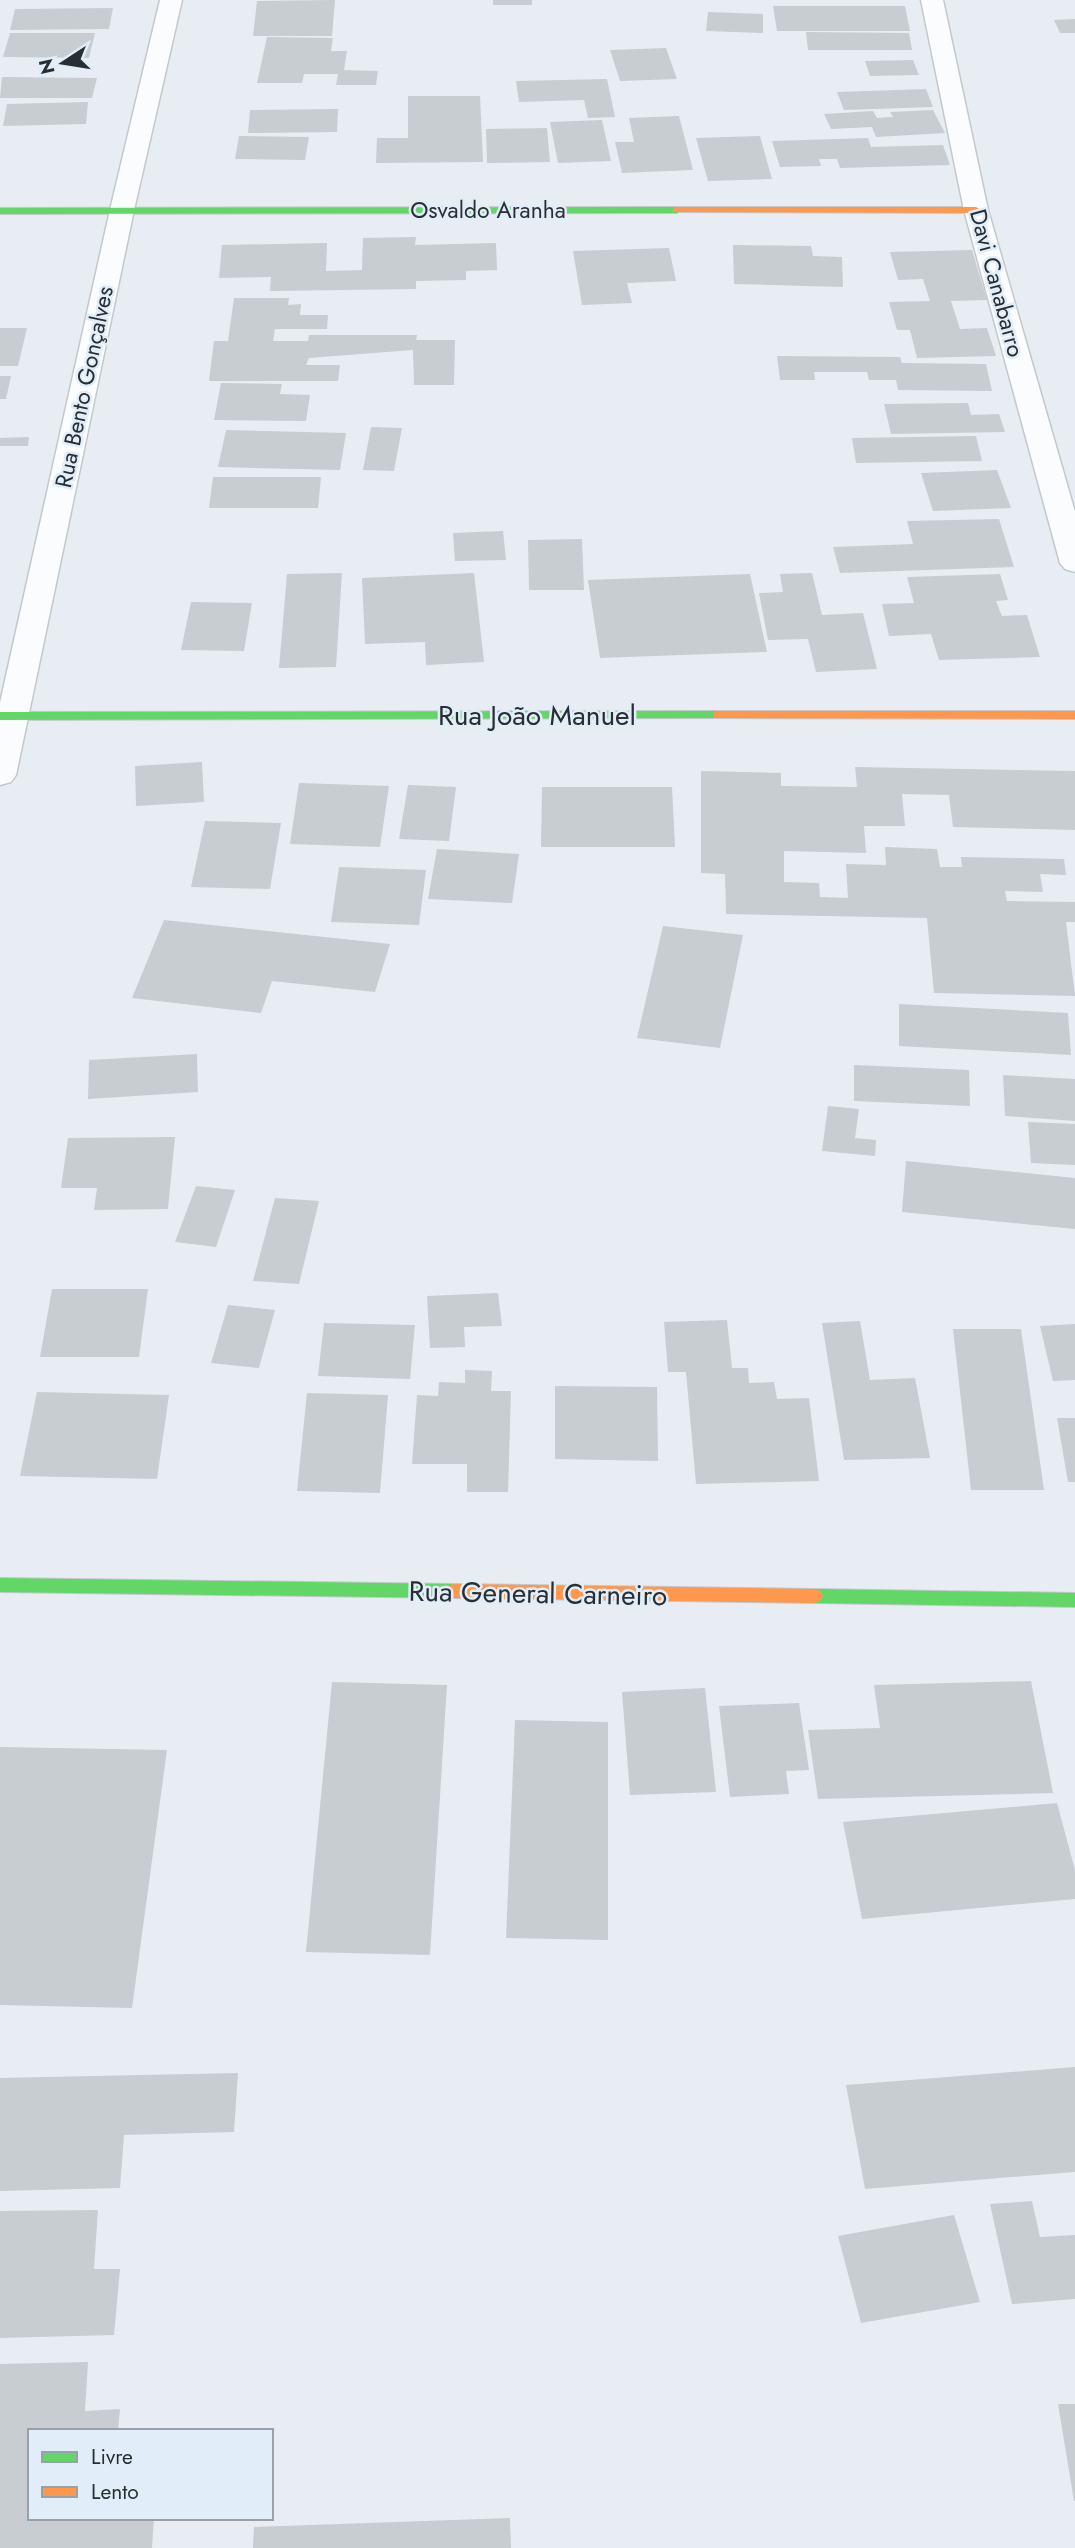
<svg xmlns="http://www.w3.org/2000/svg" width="1075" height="2548" font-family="Jost,sans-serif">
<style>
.building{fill:#c8cdd1}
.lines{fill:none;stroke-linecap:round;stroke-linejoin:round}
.street-casing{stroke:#c3c8cc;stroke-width:3}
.fast-casing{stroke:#c3c8cc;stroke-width:2}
.slow-casing{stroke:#c3c8cc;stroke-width:2}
.street{fill:#fbfcfd;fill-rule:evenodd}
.fast{fill:#63d668;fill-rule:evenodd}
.slow{fill:#ff974d;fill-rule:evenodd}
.labels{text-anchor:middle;stroke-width:5;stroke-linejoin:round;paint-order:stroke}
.far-street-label{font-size:23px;fill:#292e32;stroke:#e1eef9}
.street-label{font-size:28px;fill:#292e32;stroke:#e1eef9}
</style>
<rect width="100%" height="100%" fill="#e7edf3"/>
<path class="building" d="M335,0L332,36H253L257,1Z
M493,0H532V5H493Z
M773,6H905L910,31H777Z
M113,8L109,29L10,30L15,9Z
M708,12L763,14V33L706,31Z
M1075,19V33H1060L1054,20Z
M806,32L909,33L912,50H808Z
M10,33H95L89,58L3,57Z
M267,37L333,38L331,51H347L344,70L378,71L376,85H336L338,74H304L302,83H257Z
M666,48L677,79L620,81L610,50Z
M913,60L919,75L870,76L865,61Z
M2,77L97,78L92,98H0Z
M607,79L615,117L588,118L584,100L519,102L516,81Z
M926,89L933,107L844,110L837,92Z
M408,96H480L483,162L376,163L377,138H408Z
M88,102L86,124L3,126L7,104Z
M338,109L337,132L248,133L250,110Z
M933,110L945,133L876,137L872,127L831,129L824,114L873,111L877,118L893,117L890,112Z
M679,116L693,170L622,173L615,142H634L629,118Z
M602,120L611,161L558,163L550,122Z
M547,128L550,162L487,163L486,129Z
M239,136L309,137L305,160L235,159Z
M760,136L772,179L708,181L696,138Z
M868,138L871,147L943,145L950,165L840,168L837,159H819L821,166L780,167L772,141Z
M416,237L415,245L496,243L497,270L466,271V280L416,281V289L270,291L271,277L219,278L222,245L327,243L326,271L362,270L363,238Z
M733,245L811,246L813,256L842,257L843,287L734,284Z
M669,248L676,281L627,283L632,303L582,305L573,251Z
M972,250L987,300L951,301L960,329L987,328L996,356L917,358L910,330H897L889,302L930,301L923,279L898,280L890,252Z
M234,298H289L288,305L301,304L300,315H328L327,329H275L273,341H308L309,335H417L416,340H455L454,385H414L413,350L309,358L306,365H340L338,381H209L214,341H228Z
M0,328H27L18,366H0Z
M777,356L900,357L902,363L986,364L992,391L898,390L896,380H869L867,372H814L815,380H780Z
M0,376H11L6,399H0Z
M221,383L282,384L280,394L310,395L306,421L214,420Z
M968,403L971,415L999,414L1005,432L891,434L884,404Z
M371,427L402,428L394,471L363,470Z
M226,430L346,433L340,470L218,467Z
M976,436L982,461L856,463L852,438Z
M29,437L28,446H0V438Z
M997,470L1011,508L933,511L921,473Z
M213,477H321L318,508H209Z
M999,519L1014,567L840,573L833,547L913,544L907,521Z
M503,531L506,560L455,561L453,533Z
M582,539L584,590H529L528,540Z
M342,573L336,667L279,668L287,574Z
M474,573L484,662L426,665L425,642L365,644L362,578Z
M812,573L822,615L863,613L877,669L816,672L808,639L768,640L759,593L783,592L780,574Z
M750,574L767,652L600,658L588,580Z
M1000,574L1008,600L996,601L1002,616L1027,615L1040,657L939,660L931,634L889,636L882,604L914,603L907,577Z
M191,602L252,603L244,651L181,650Z
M202,762L204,802L136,806L135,766Z
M855,767L1075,771V830L953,827L949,795L902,794L905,826H864L866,853L784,851V882L819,883L820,897L848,898L846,864L886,865L885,847L937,849L940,867H962L961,857L1064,859L1066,875L1040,874L1043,892L1005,891L1007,901L1075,902V922H1066L1075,996L934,993L927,918L726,914L725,874L701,873V771L781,773V786L857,787Z
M299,783L389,786L380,847L290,844Z
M408,785L456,787L449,841L399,839Z
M542,787H672L675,847H541Z
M205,821L281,823L270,889L191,887Z
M437,849L519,854L512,903L428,899Z
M339,867L426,870L419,925L331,922Z
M164,920L390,944L375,992L272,981L261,1013L132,998Z
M663,926L743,935L720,1048L637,1038Z
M899,1004L1068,1013L1071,1055L899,1046Z
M197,1054L198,1092L88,1099L89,1060Z
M854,1065L969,1070L970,1106L854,1101Z
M1003,1075L1075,1079V1121L1005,1116Z
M828,1106L859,1109L855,1138L876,1140L875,1156L822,1151Z
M1028,1122L1075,1124V1165L1031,1163Z
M175,1137L168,1209L94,1210L97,1188H61L68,1138Z
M906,1161L1075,1178V1229L902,1212Z
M196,1186L235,1190L216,1247L175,1242Z
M275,1198L319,1201L299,1284L253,1281Z
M52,1289H148L139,1357H40Z
M498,1293L502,1326L464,1327L465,1347L430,1348L427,1296Z
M228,1305L275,1310L259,1368L211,1363Z
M727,1320L732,1368H748L749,1383L774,1382L777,1399L809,1398L819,1481L696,1484L686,1372H668L664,1322Z
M860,1321L870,1380L915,1378L930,1458L844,1460L822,1323Z
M324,1323L415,1325L410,1379L318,1376Z
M1075,1324V1380L1053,1381L1040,1326Z
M953,1329H1021L1044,1490H971Z
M465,1370L492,1371L491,1391H511L508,1492H467V1464H412L417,1395L438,1396L439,1382L465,1383Z
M555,1386L657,1387L658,1461L555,1459Z
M37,1392L169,1395L157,1479L20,1476Z
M307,1393L388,1395L380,1493L297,1491Z
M1057,1418H1075V1482H1068Z
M1031,1681L1053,1793L818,1799L808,1730L880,1728L874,1685Z
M332,1682L447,1685L430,1955L306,1952Z
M705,1688L716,1792L630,1795L622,1692Z
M799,1703L809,1770L786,1771L789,1794L730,1797L719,1706Z
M515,1720L608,1722V1940L506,1938Z
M0,1747L167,1750L132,2008L0,2005Z
M1057,1803L1075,1870V1899L862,1919L843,1822Z
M1075,2067V2172L865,2189L846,2085Z
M238,2073L234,2132L124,2135L120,2188L0,2191V2078Z
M1032,2201L1040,2237L1075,2235V2299L1012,2304L990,2204Z
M98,2210L94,2269H120L114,2335L0,2338V2211Z
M954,2215L980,2302L861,2323L838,2236Z
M88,2362L85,2411L120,2409L118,2431H30V2518H154L152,2548H0V2364Z
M1058,2404H1075V2501H1074Z
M510,2518L511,2548H253L254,2527Z"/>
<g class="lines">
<g class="street-casing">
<path id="street" d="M160,0H182L134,210L16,775L11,782L0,785V703L110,210Z
M921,0H943L988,210L1075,512V572L1065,569L1060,563L964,210Z"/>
</g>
<g class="fast-casing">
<path id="fast" d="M0,208L677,207L682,210L677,213L0,214Z
M719,711L724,712V718L0,720V712Z
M0,1578L454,1584L460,1586L463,1591L460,1596L454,1598L0,1592Z
M814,1589L1075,1593V1607L814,1603L808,1601L805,1596L808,1591Z"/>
</g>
<g class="slow-casing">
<path id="slow" d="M677,207H976L981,210L976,213L673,212V208Z
M719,711H1075V719L714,718V712Z
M454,1584L814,1589L820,1591L823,1596L820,1601L814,1603L454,1598L448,1596L445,1591L448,1586Z"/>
</g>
<use href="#street" class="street"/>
<use href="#fast" class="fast"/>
<use href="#slow" class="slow"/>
</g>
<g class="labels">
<g class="far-street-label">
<text x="488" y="218">Osvaldo Aranha</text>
<text transform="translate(997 283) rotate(75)" y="8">Davi Canabarro</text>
<text transform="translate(84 387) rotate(-78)" y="8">Rua Bento Gonçalves</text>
</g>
<g class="street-label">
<text x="537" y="725">Rua João Manuel</text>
<text transform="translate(538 1593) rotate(1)" y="10">Rua General Carneiro</text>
</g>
</g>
<rect x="28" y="2429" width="245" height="91" fill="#e1eef9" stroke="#97a1a9" stroke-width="2"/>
<rect x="42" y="2452" width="35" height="10" fill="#63d668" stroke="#97a1a9" stroke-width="2"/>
<text x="91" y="2464" font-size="21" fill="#292e32">Livre</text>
<rect x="42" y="2487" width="35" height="10" fill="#ff974d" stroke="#97a1a9" stroke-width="2"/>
<text x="91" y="2499" font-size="21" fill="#292e32">Lento</text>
<g transform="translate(63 63) rotate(258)" stroke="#e1eef9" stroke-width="5" paint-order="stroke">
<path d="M0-5L12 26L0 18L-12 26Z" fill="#292e32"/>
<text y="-10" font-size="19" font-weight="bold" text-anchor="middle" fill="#292e32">N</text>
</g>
</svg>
